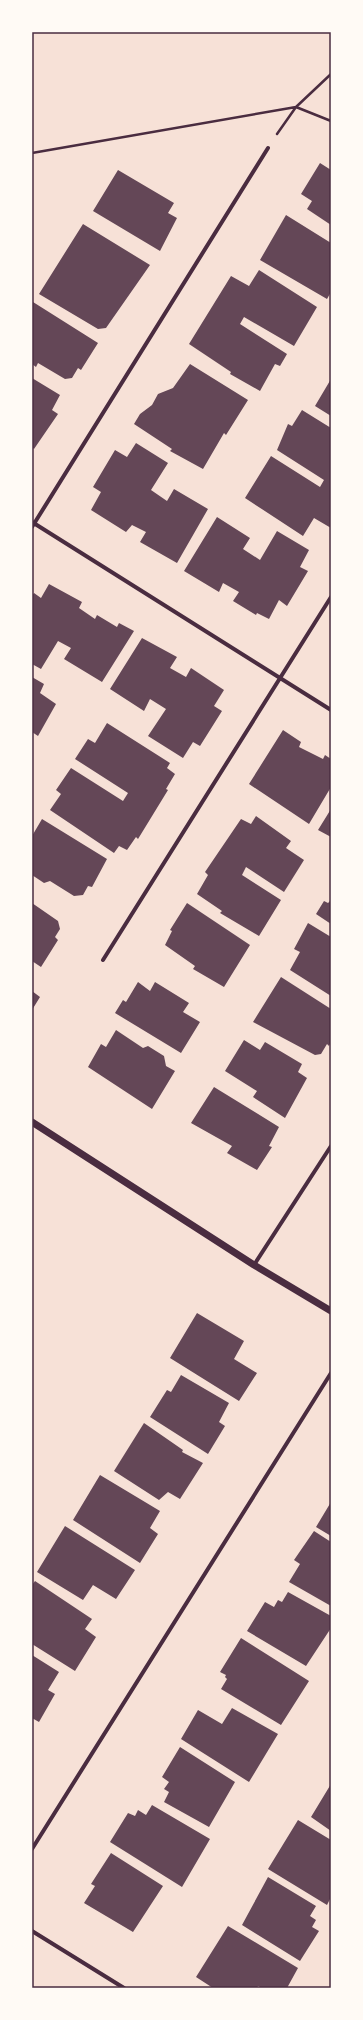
<svg xmlns="http://www.w3.org/2000/svg" width="363" height="2020" font-family="'Libre Baskerville',serif">
<style>
.building{fill:#644757}
.lines{fill:none;stroke-linecap:round;stroke-linejoin:round}
.path{stroke:#4a2c40;stroke-width:2.5}
.minor{stroke:#4a2c40;stroke-width:4}
.tertiary{stroke:#4a2c40;stroke-width:7}
.neatline{fill:none;stroke:#4a2c40;stroke-width:1.5}
</style>
<rect width="100%" height="100%" fill="#f7e1d7"/>
<path class="building" d="M320,163L331,170V225L307,209L312,201L301,194Z
M118,170L174,203L168,213L177,218L160,251L93,211Z
M286,215L331,243V292L327,299L260,260Z
M83,224L150,265L106,328L98,329L39,294Z
M259,270L317,307L294,346L244,317L240,324L287,354L280,366L275,364L260,391L230,374L231,372L189,344L231,276L249,286Z
M33,302L98,343L81,370L78,368L72,378L65,379L38,363L36,367L32,364Z
M190,364L248,400L226,435L224,433L203,469L170,451L172,449L134,424L140,414L152,405L158,394L173,388Z
M32,378L60,395L52,410L58,414L34,449L32,447Z
M331,379V416L315,406Z
M302,410L331,428V528L314,518L303,536L245,498L271,456L320,487L324,480L277,450L288,424L292,426Z
M136,443L168,463L151,490L167,501L174,489L208,509L177,563L140,542L146,532L132,525L126,532L91,510L101,492L93,487L115,450L127,457Z
M217,517L250,538L243,549L260,560L277,531L309,550L300,567L308,571L287,606L279,600L269,619L257,613L256,615L233,601L239,592L223,583L219,592L184,571Z
M49,584L82,602L79,608L95,619L97,615L117,627L119,623L134,631L102,682L64,659L71,648L58,641L41,669L32,664V596L34,593L41,598Z
M142,638L177,657L170,668L186,677L191,668L224,690L214,706L222,711L200,746L193,742L183,758L148,736L166,709L150,699L144,711L110,689Z
M32,677L44,684L40,693L56,704L38,736L32,732Z
M107,723L170,763L167,768L175,774L166,789L168,790L138,839L136,837L127,850L119,846L114,853L50,810L61,794L56,790L71,768L123,801L128,793L75,759L88,739L95,743Z
M283,730L301,742L299,747L323,759L325,755L331,759V787L309,824L249,784Z
M331,809V837L318,830Z
M256,816L291,841L286,848L304,860L284,892L246,867L242,875L281,900L259,936L220,913L222,911L197,894L208,875L205,872L241,819L251,824Z
M42,819L107,859L92,887L88,886L83,895L74,896L50,881L44,883L32,875V836Z
M331,900V924L316,914L324,901L328,903Z
M32,903L58,921L60,929L55,937L58,940L41,967L32,961Z
M187,903L250,945L224,987L193,969L195,966L165,945L172,931L170,930Z
M308,923L331,937V996L290,970L300,952L294,949Z
M281,977L331,1009V1042L329,1046L327,1044L321,1054L315,1055L253,1022Z
M138,982L150,991L155,982L189,1003L183,1012L200,1022L181,1053L115,1013L123,1000L126,1002Z
M32,991L40,997L32,1010Z
M116,1030L143,1048L148,1046L164,1056L166,1066L175,1071L152,1109L88,1067L101,1044L106,1047Z
M244,1040L260,1050L265,1042L302,1064L298,1072L307,1078L285,1118L253,1097L257,1091L225,1071Z
M214,1087L279,1127L269,1146L272,1147L257,1170L227,1153L232,1146L191,1123Z
M197,1313L244,1341L234,1359L257,1373L239,1401L170,1358Z
M181,1375L229,1403L219,1422L225,1426L208,1454L150,1417L167,1390L171,1392Z
M144,1423L183,1450L182,1452L203,1463L180,1499L168,1492L159,1500L114,1471Z
M100,1475L160,1511L150,1528L158,1534L140,1563L73,1520Z
M331,1502V1536L316,1527Z
M65,1526L135,1570L116,1599L93,1585L83,1600L37,1572Z
M314,1531L331,1542V1606L289,1582L300,1564L294,1560Z
M35,1581L92,1619L85,1629L96,1637L75,1671L32,1644V1585Z
M288,1592L331,1616V1628L306,1666L247,1631L265,1602L274,1607L278,1600L282,1602Z
M241,1638L309,1681L281,1725L221,1689L227,1679L225,1677L226,1675L220,1672Z
M32,1655L59,1672L48,1690L55,1694L39,1722L32,1718Z
M232,1708L278,1734L249,1782L181,1739L198,1710L222,1724Z
M180,1747L235,1782L209,1827L164,1802L169,1792L164,1789L169,1782L162,1777Z
M331,1784V1831L311,1817Z
M152,1805L210,1839L182,1887L110,1842L128,1813L135,1816L138,1810L146,1815Z
M298,1820L331,1840V1897L327,1905L268,1869Z
M111,1853L163,1886L133,1932L84,1903L95,1886L91,1884Z
M268,1877L316,1906L310,1916L316,1920L312,1927L319,1931L300,1961L242,1925Z
M228,1926L298,1968L287,1988H262L258,1986L257,1988H213L196,1977Z"/>
<g class="lines">
<path class="path" d="M277,134L296,107L331,74
M32,153L296,107L331,121"/>
<path class="minor" d="M32,522L331,710
M32,527L268,148
M103,960L331,597
M254,1265L331,1146
M32,1849L331,1373
M32,1931L124,1988"/>
<path class="tertiary" d="M32,1122L254,1265L331,1311"/>
</g>
<rect width="363" height="2020" fill="none" stroke="#fffaf5" stroke-width="66"/>
<rect x="33" y="33" width="297" height="1954" class="neatline"/>
</svg>
